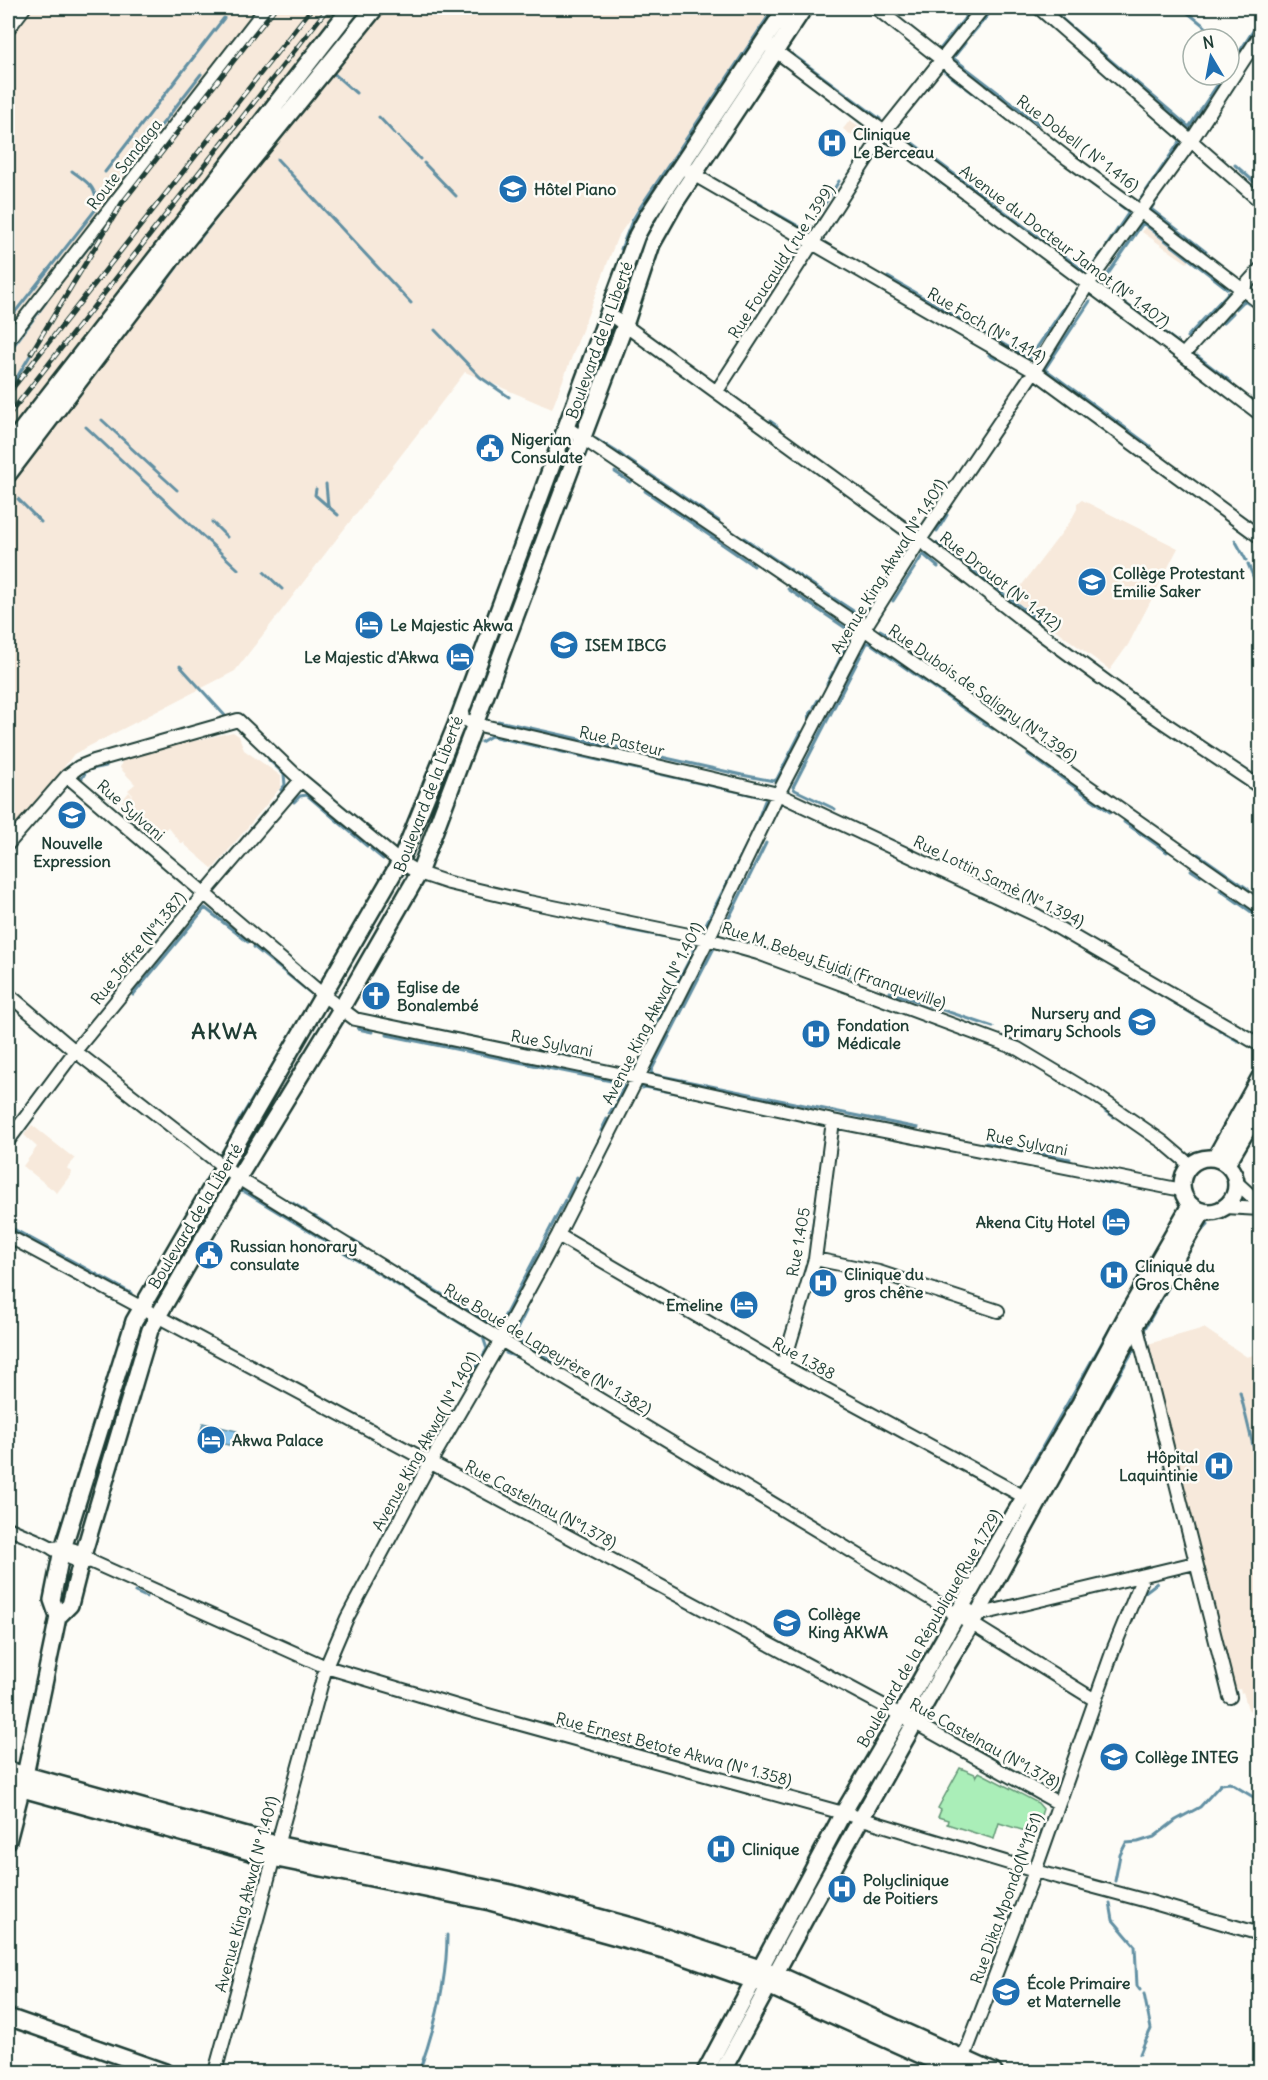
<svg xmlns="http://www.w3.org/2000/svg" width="1268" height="2080" font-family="Delius,sans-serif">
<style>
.built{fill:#f7e9db}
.green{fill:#aaeeb8;stroke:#649676;stroke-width:1.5}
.water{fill:#8ec7ed;stroke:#6290a3;stroke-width:1.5}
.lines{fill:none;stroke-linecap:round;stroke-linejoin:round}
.stream{stroke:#6290a3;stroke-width:3}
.minor-casing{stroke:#1f3d34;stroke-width:16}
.major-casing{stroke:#1f3d34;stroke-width:20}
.highway-casing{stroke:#1f3d34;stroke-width:21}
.minor{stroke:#fdfcf7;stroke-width:12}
.major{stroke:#fdfcf7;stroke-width:15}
.highway{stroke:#fdfcf7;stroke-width:16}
.rail-casing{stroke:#1f3d34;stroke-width:5}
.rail{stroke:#fdfcf7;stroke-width:3;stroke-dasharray:9;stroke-linecap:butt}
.labels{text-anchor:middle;stroke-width:5;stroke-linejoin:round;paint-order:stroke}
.poi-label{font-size:16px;font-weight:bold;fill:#1f3d34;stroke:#fdfcf7;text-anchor:start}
.street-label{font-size:16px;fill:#1f3d34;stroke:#fdfcf7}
.district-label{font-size:22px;font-weight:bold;letter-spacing:1.5px;fill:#1f3d34;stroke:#fdfcf7}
</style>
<rect width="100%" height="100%" fill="#fdfcf7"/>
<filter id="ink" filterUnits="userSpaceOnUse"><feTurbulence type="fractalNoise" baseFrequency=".0167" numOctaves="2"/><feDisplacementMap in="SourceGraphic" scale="12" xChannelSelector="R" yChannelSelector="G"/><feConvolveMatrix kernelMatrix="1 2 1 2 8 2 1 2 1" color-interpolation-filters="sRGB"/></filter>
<g filter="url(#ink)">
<path class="built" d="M8,8H776L617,238L552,409L465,372L235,671L74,754L8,840Z
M850,120L866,132L860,142L843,129Z
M1145,227L1189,260L1187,263L1142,232Z
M1082,500L1178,548L1128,645L1110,670L1012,598L1070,522L1077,509V503Z
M233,732L239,736L244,750L281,776V787L213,869L184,844L185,842L182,844L168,827L155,838L123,811L118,806L129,792L132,795L130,798L133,795L128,790L135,784L120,768L123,757Z
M32,1125L75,1159L67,1168L72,1173L57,1193L23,1166L37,1147L24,1135Z
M1204,1328L1247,1357L1260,1353V1720L1248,1709L1243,1692L1241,1693L1240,1689L1234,1690L1148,1344Z"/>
<path class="green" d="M960,1768L975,1774L976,1777L979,1772L1038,1803L1043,1809L1035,1834L999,1823L994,1839L947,1824L948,1820L938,1817L941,1810L938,1808Z"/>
<path class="water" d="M203,1423L237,1431L233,1446L199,1438Z"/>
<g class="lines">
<path class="stream" d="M1030,8L1037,13
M1049,8L1189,127L1224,75
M1182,8L1208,29
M972,34L994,8
M965,43L953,58L1039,124
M941,48L973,8
M792,54L880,119
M1229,68L1260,20
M944,71L1018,127
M332,72L356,93
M379,117L395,134
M895,130L1084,271
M398,136L420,159
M146,145L201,74
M277,159L411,303
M424,163L456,196
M1235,165L1260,187
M105,172L224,18
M933,177L947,187
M1083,177L1129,212L1107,245
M1158,198L1151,209L1206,252
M1140,200L1182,138L1181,137
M755,201L762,205
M823,207L839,181
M772,211L807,231L810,226
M822,240L834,221
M198,241L236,192
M621,249L632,221L641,206L774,8
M1092,267L1101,253
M67,275L102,230
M888,277L1029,359L1072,296
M1102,283L1143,223L1228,289
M1102,286L1177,342
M162,287L177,267
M1253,290L1260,296
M1090,301L1045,369L1150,446
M1236,309L1244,301L1249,304
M8,321L96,209C98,187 88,183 72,171
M1223,323L1233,313
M435,330L480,377L509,397
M1187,337L1228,293
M8,353L46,302
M989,355L996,359
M1197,356L1231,382
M8,392L34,349
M102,420L129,445
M770,421L777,426
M86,427L238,569
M596,439L617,452
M129,446L177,490
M619,453L625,458
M627,459L719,521
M615,472L630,482
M326,484L328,506
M316,489L315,495L338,515
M645,491L754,566
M18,499L41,522
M212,522L227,537
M937,531L947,515
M744,538L760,549
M1235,540L1246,560
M936,543L955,557
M764,552L791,570
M901,555L907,543
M924,555L938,567
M959,560L1039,621
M1248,564L1260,593
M264,572L282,589
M795,573L861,616L864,615L877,594
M788,589L853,633L835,669
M893,601L922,556
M880,630L887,634
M180,666L228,719
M936,669L1005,718
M827,684L833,672
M814,707L818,700
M809,717L812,710
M498,721L612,746
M481,742L491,736L766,798L753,832L705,926
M617,747L742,775L774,781L777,779L801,732
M1028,754L1110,812
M269,760L284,774L285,785L281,790
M82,778L87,770L106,766
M1256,793L1260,797
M294,802L300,796L307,795L367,846
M835,809L795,790L793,787L867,643H870L993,729
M8,822V821
M1124,822L1167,852
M371,849L383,859
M932,854L939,857
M1198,854L1248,889
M1191,870L1200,876
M1220,890L1260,918
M727,922L766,843
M607,926L671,938
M715,946L651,1071L652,1074L918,1128
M254,947L313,995V999
M1121,971L1211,1025
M838,972L850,976
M890,992L993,1027
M672,993L693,953V946L691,942
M133,995L205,908L248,942
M656,1025L666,1004
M358,1029L372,1032
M1219,1030L1238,1041
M387,1035L616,1082
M551,1053L574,1058
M1070,1087L1087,1098
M642,1088L645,1087L711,1100
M617,1100L624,1086
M1105,1111L1114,1117
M609,1114L614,1106
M236,1126L280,1053
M601,1131L607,1119
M986,1143L1070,1159
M1100,1181L1114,1184
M238,1191L245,1192L483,1337L487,1349L470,1377
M567,1197L577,1177
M291,1202L306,1211
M314,1216L332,1227
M8,1226L131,1293
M812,1231L821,1171
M1197,1236L1208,1224
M352,1240L362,1246
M405,1272L494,1326L499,1327L565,1200
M526,1311L513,1337L554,1362
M1144,1329L1164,1411
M1144,1330L1185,1257
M506,1353L517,1357
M1240,1392L1254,1450
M1074,1453L1134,1349
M1031,1467L1128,1297
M135,1592L146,1597
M1141,1595L1157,1583
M938,1634L941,1627
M900,1701L927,1653
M1115,1881L1120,1855L1126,1843L1138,1842L1154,1837L1176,1820L1200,1807L1221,1784L1230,1783L1260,1801
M1110,1903L1113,1920L1135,1946L1137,1986L1140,1990
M1144,1994L1151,2029L1144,2044
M1140,2054L1144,2044
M419,2072C435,2028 447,1982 447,1935"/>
<g class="minor-casing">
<path id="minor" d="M876,8L1068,159L1140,211L1260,303
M1039,8L1260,201
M8,29L24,8
M769,46L1183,355L1260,414
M686,170L1034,371L1260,537
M608,313L920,540L1025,622L1142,708L1260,787
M8,340L266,8
M1183,355L1260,269
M717,391L884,132L983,8
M566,427L864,629L1260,907
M459,717L475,724L778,794L1036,915L1260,1045
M67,776L323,995L355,1019L638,1078L833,1121L1182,1190
M8,844L67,776L79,767L94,761L238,720L301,780L400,862L419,873L449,883L529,902L708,939L758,953L1018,1049L1095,1095L1163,1142L1190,1165
M8,994L75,1051L238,1178L501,1340L956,1614L1095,1700
M8,1141L75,1051L204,894L301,780
M1236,1182L1260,1204
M1225,1207L1260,1209
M558,1235L783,1366L1030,1500
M8,1236L901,1715L1058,1803
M815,1259L879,1272L998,1311
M1133,1322L1136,1324L1230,1697
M783,1366L815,1259L833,1121
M8,1528C22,1535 39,1540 52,1548C64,1555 74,1562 88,1562
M52,1548C68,1546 81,1550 92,1562L326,1667L477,1712L843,1813L1035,1871L1147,1901L1260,1934
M961,1606L977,1615L1195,1563
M961,2065L1035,1871L1113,1650L1143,1577
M215,2072L326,1667L347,1618L430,1463L501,1340L558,1235L708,939L778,794L864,629L920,540L1034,371L1088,284L1191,141L1260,35"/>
</g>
<g class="major-casing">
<path id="major" d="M1182 1185a27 27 0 1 1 54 0a27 27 0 1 1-54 0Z
M1215,1158L1260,1077
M1227,1164L1260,1108
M58,1617L70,1605L81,1562L150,1330L238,1178L341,1009L419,873L625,325L652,244L675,203L804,8
M8,1770L276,1844L511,1893L638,1928L775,1973L994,2072
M8,1785L272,1858L490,1902L671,1952L768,1986L958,2072
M8,1841L25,1775L58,1617L52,1600L61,1555L134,1321L400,862L456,725L637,235L648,215L786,8
M8,2017L165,2072
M705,2072L843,1813L901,1715L999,1540L1080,1403L1125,1318L1190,1205
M722,2072L810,1910L947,1665L977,1615L1136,1324L1203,1212"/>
</g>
<g class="highway-casing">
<path id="highway" d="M8,448L351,8
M8,474L180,248L375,8"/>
</g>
<use href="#minor" class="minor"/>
<use href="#major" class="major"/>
<use href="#highway" class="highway"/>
<g class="rail-casing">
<path id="rail" d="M31,353L122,203L275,8
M8,394L312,8
M8,416L328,8"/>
</g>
<use href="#rail" class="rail"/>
</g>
</g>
<defs>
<g id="hospital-disc" transform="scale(1.5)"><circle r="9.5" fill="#1f6fb2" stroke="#fdfcf7"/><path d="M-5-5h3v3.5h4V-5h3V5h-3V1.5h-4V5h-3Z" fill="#fff"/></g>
<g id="school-disc" transform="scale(1.5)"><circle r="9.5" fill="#1f6fb2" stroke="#fdfcf7"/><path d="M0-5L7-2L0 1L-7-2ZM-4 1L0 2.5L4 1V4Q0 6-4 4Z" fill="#fff"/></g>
<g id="civic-disc" transform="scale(1.5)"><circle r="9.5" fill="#1f6fb2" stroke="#fdfcf7"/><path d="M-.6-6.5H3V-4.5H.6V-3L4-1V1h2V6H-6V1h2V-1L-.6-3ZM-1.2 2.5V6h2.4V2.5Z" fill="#fff"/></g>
<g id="hotel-disc" transform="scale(1.5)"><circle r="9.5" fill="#1f6fb2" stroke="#fdfcf7"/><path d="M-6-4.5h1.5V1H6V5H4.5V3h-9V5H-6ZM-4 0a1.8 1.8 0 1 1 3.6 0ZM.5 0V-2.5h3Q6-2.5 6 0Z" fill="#fff"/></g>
<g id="church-disc" transform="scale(1.5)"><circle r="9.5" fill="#1f6fb2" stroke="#fdfcf7"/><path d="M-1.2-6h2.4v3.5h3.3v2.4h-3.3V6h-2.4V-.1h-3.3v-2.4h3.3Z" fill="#fff"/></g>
</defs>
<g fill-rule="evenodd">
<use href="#hospital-disc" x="832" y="143"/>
<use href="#school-disc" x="513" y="189"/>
<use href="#civic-disc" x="490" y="448"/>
<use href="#school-disc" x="1092" y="582"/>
<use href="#hotel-disc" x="369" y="625"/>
<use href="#school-disc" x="564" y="645"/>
<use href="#hotel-disc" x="460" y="657"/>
<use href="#school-disc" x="72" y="815"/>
<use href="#church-disc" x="376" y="996"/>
<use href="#school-disc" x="1142" y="1022"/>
<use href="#hospital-disc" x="816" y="1034"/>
<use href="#hotel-disc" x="1116" y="1222"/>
<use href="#civic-disc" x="209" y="1255"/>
<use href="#hospital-disc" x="1114" y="1275"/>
<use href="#hospital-disc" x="823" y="1283"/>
<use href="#hotel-disc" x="744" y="1305"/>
<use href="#hotel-disc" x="211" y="1440"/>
<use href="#hospital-disc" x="1219" y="1466"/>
<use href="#school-disc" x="787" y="1623"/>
<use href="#school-disc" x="1114" y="1757"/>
<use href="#hospital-disc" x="721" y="1849"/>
<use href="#hospital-disc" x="842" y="1889"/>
<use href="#school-disc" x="1006" y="1992"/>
</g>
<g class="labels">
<g class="poi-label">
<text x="853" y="140">Clinique<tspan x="853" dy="18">Le Berceau</tspan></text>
<text x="534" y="195">Hôtel Piano</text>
<text x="511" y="445">Nigerian<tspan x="511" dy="18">Consulate</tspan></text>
<text x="1113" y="579">Collège Protestant<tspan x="1113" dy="18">Emilie Saker</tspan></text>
<text x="390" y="631">Le Majestic Akwa</text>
<text x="585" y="651">ISEM IBCG</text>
<text x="439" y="663" text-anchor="end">Le Majestic d'Akwa</text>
<text x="72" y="849" text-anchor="middle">Nouvelle<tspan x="72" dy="18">Expression</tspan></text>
<text x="397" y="993">Eglise de<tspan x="397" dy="18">Bonalembé</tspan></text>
<text x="1121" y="1019" text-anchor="end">Nursery and<tspan x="1121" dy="18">Primary Schools</tspan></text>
<text x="837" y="1031">Fondation<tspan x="837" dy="18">Médicale</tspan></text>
<text x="1095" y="1228" text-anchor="end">Akena City Hotel</text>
<text x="230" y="1252">Russian honorary<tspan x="230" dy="18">consulate</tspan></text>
<text x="1135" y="1272">Clinique du<tspan x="1135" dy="18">Gros Chêne</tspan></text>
<text x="844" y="1280">Clinique du<tspan x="844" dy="18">gros chêne</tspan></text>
<text x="723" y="1311" text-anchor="end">Emeline</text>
<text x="232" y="1446">Akwa Palace</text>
<text x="1198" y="1463" text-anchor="end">Hôpital<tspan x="1198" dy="18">Laquintinie</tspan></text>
<text x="808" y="1620">Collège<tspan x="808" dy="18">King AKWA</tspan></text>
<text x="1135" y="1763">Collège INTEG</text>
<text x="742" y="1855">Clinique</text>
<text x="863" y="1886">Polyclinique<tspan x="863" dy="18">de Poitiers</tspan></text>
<text x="1027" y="1989">École Primaire<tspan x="1027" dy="18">et Maternelle</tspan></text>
</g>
<g class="street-label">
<text transform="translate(1078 143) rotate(37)" y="6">Rue Dobell ( N° 1.416)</text>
<text transform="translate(124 164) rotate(-52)" y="6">Route Sandaga</text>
<text transform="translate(1065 246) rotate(37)" y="6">Avenue du Docteur Jamot (N° 1.407)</text>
<text transform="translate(781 261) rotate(-57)" y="6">Rue Foucauld ( rue 1.399)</text>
<text transform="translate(987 325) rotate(30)" y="6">Rue Foch (N° 1.414)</text>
<text transform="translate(599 340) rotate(-70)" y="6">Boulevard de la Liberté</text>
<text transform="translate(888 566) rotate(-58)" y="6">Avenue King Akwa( N° 1.401)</text>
<text transform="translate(1001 581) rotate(38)" y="6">Rue Drouot (N° 1.412)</text>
<text transform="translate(983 693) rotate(35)" y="6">Rue Dubois de Saligny (N°1.396)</text>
<text transform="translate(622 741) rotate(13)" y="6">Rue Pasteur</text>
<text transform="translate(428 794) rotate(-69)" y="6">Boulevard de la Liberté</text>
<text transform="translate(131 810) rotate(41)" y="6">Rue Sylvani</text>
<text transform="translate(999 881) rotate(26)" y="6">Rue Lottin Samè (N° 1.394)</text>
<text transform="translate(138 948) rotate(-51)" y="6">Rue Joffre (N°1.387)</text>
<text transform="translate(834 965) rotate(19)" y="6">Rue M. Bebey Eyidi (Franqueville)</text>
<text transform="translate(652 1013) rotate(-63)" y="6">Avenue King Akwa( N° 1.401)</text>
<text transform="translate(552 1043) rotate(11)" y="6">Rue Sylvani</text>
<text transform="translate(1027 1142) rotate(11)" y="6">Rue Sylvani</text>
<text transform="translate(195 1216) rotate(-59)" y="6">Boulevard de la Liberté</text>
<text transform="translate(798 1242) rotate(-80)" y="6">Rue 1.405</text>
<text transform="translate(548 1349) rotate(31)" y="6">Rue Boué de Lapeyrère (N° 1.382)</text>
<text transform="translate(804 1358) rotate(29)" y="6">Rue 1.388</text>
<text transform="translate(425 1441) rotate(-61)" y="6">Avenue King Akwa( N° 1.401)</text>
<text transform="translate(541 1504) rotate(28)" y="6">Rue Castelnau (N°1.378)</text>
<text transform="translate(929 1628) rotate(-60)" y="6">Boulevard de la République(Rue 1.729)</text>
<text transform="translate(985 1743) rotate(29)" y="6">Rue Castelnau (N°1.378)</text>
<text transform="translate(674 1749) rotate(15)" y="6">Rue Ernest Betote Akwa (N° 1.358)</text>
<text transform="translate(246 1894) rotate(-75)" y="6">Avenue King Akwa( N° 1.401)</text>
<text transform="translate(1006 1898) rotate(-70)" y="6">Rue Dika Mpondo(N°1151)</text>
</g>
<g class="district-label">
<text x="225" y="1039">AKWA</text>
</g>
</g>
<rect width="1268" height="2080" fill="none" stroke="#fdfcf7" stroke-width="30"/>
<rect x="15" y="15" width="1238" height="2050" fill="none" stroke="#1f3d34" stroke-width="2" filter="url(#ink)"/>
<g transform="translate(1211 57) rotate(350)"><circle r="28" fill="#fdfcf7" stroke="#a4b0a9" stroke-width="1.5"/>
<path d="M0-4.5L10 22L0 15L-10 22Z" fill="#1f6fb2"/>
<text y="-9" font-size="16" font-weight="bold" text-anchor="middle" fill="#1f3d34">N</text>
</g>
</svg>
